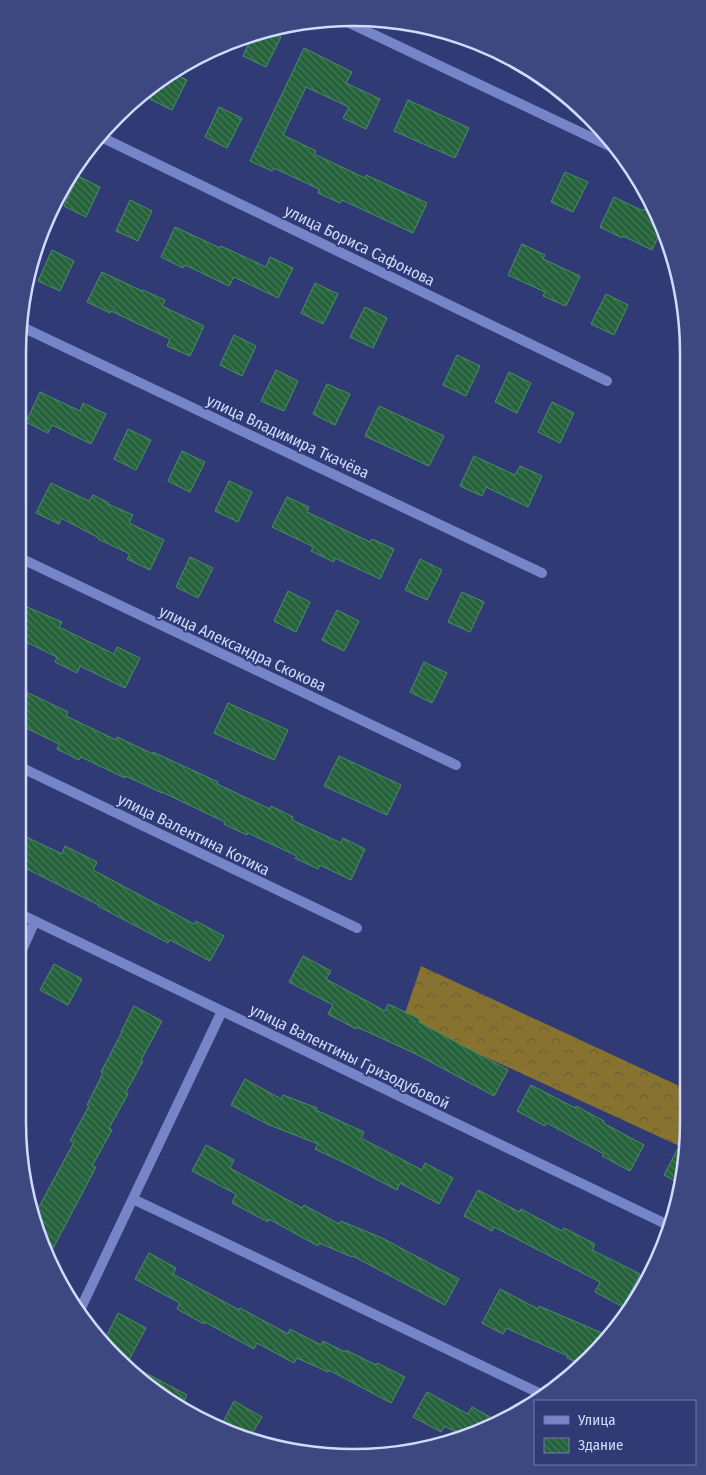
<svg xmlns="http://www.w3.org/2000/svg" width="706" height="1475" font-family="'Fira Sans Condensed',sans-serif">
<style>
.forest{fill:url(#forest-crowns)}
.building{fill:url(#building-back-hatch);stroke:#4b9061}
.lines{fill:none;stroke-linecap:round;stroke-linejoin:round}
.street{stroke:#7585c7;stroke-width:10}
.labels{text-anchor:middle;stroke-width:4;stroke-linejoin:round;paint-order:stroke}
.street-label{font-size:16px;fill:#d0dafe;stroke:#303b76}
.rim{fill:none;stroke:#d0dafe;stroke-width:2.5}
</style>
<defs>
<pattern id="forest-crowns" width="20" height="18" patternUnits="userSpaceOnUse" patternTransform="scale(1.25)"><rect width="20" height="18" fill="#87732f"/><path d="M2 6a3 3 0 1 1 6 0M12 15a3 3 0 1 1 6 0" fill="none" stroke="#6a5f3b"/></pattern>
<pattern id="building-back-hatch" width="6" height="6" patternUnits="userSpaceOnUse" patternTransform="scale(1.25)"><rect width="6" height="6" fill="#25623b"/><path d="M-1 5l2 2M0 0l6 6M5-1l2 2" fill="none" stroke="#447858"/></pattern>
</defs>
<rect width="100%" height="100%" fill="#303b76"/>
<path class="forest" d="M421,966L688,1090V1122L686,1149L403,1019Z"/>
<path class="building" d="M266,30L281,37L266,67L243,56L253,34Z
M304,48L352,72L346,83L380,99L366,129L343,118L349,107L306,87L283,135L316,151L314,154L365,178L366,175L427,203L413,233L342,200L340,203L318,193L319,189L274,168L272,171L250,161Z
M170,72L187,80L172,110L150,99L159,80Z
M408,100L469,128L455,158L394,131Z
M219,107L242,118L227,148L205,137Z
M565,172L588,182L573,212L551,202Z
M78,176L100,187L86,217L64,206Z
M614,197L643,211L644,209L657,215L663,226L652,250L623,236L622,238L600,227Z
M130,200L152,211L138,241L116,231Z
M175,227L220,248L221,246L266,267L270,257L293,268L278,298L234,277L229,286L185,265L183,268L161,257Z
M522,244L545,255L543,259L580,276L566,306L543,296L545,292L508,275Z
M52,250L74,261L60,291L38,281Z
M102,272L142,291L143,290L165,300L162,306L204,326L190,356L167,346L170,339L111,311L110,313L87,302Z
M315,283L338,294L323,324L301,313Z
M606,294L628,305L614,335L591,324Z
M365,307L387,318L373,348L350,337Z
M234,335L256,346L242,376L220,365Z
M457,355L480,366L466,396L443,385Z
M276,370L298,381L284,411L261,401Z
M509,372L531,383L517,413L495,402Z
M327,384L350,394L335,425L313,414Z
M40,392L80,411L83,403L106,414L91,444L52,425L48,433L26,422Z
M552,402L574,413L560,443L538,432Z
M379,406L444,436L429,466L365,436Z
M128,429L151,440L136,470L114,459Z
M182,451L205,462L190,492L168,481Z
M474,456L515,475L520,466L542,476L528,507L486,487L482,496L460,486Z
M229,481L252,492L238,522L215,511Z
M51,483L89,501L93,495L109,503L108,504L133,515L129,523L164,540L150,570L127,559L130,554L98,539L99,538L61,518L59,524L36,513Z
M287,497L309,507L307,512L370,542L372,539L394,549L380,579L335,558L334,562L311,551L314,547L272,527Z
M190,557L213,568L198,598L176,587Z
M420,559L442,570L427,600L405,590Z
M288,591L310,602L296,632L274,621Z
M462,592L484,602L470,632L448,622Z
M18,603L62,622L59,627L114,654L117,647L140,658L125,688L80,666L77,673L55,662L57,657L18,638Z
M337,610L359,621L344,651L322,640Z
M424,662L447,673L432,703L410,692Z
M18,688L68,712L66,716L116,740L117,737L153,754V752L218,782L217,784L270,809L271,806L293,817L292,820L341,843L343,838L365,849L351,880L320,865L318,869L295,858L297,856L248,833L247,835L224,824L225,822L162,792V793L126,776L125,778L81,757L79,760L57,749L59,744L18,724Z
M228,703L288,730L274,760L214,733Z
M339,756L401,785L387,815L324,786Z
M18,833L62,854L65,846L97,862L93,870L194,924L196,921L224,936L210,961L170,940L168,943L98,906L99,905L27,869L18,890Z
M303,956L331,971L326,979L385,1011L388,1004L420,1019L419,1022L508,1070L494,1096L416,1054L357,1027L356,1029L328,1014L333,1005L289,982Z
M54,964L82,979L68,1005L40,990Z
M134,1006L162,1021L141,1060L143,1061L126,1092L128,1094L109,1128L112,1130L92,1166L96,1167L49,1256L35,1230L33,1218L74,1142L70,1141L89,1106L87,1105L103,1073L101,1072L122,1032H121Z
M245,1079L281,1099L283,1095L317,1108L316,1110L364,1132L361,1138L422,1170L425,1163L453,1178L439,1204L400,1183L397,1190L349,1165L315,1149L318,1144L267,1124L231,1105Z
M531,1085L575,1108L576,1106L604,1121L603,1123L644,1145L630,1171L602,1156L604,1154L547,1123L545,1126L517,1111Z
M687,1131H688L682,1185L664,1175Z
M206,1145L234,1160L230,1168L302,1208L304,1205L339,1224L341,1221L382,1238L459,1279L445,1305L353,1256L352,1257L319,1243L318,1246L269,1219L268,1222L232,1203L236,1194L192,1171Z
M478,1190L519,1212L521,1209L562,1231L564,1228L595,1244L592,1250L640,1274L623,1307L595,1292L600,1282L494,1227L492,1231L464,1216Z
M149,1253L176,1268L173,1274L239,1310L240,1308L288,1334L290,1329L321,1345L323,1341L345,1352L346,1350L376,1365L377,1363L405,1377L391,1403L329,1370L328,1372L297,1358L294,1363L257,1343L254,1349L205,1322L204,1324L177,1309L180,1303L135,1279Z
M500,1289L538,1309L539,1306L609,1336L590,1359L583,1365L567,1358L568,1356L506,1328L503,1334L482,1323Z
M118,1313L146,1328L125,1367L103,1343Z
M142,1371L187,1395L180,1409L138,1378Z
M427,1392L468,1414L472,1407L501,1423L461,1435L445,1426L441,1432L413,1417Z
M234,1401L262,1417L250,1437L221,1426Z"/>
<g class="lines">
<path class="street" d="M341,19L620,151
M99,136L607,381
M20,326L542,573
M18,557L456,765
M18,766L357,928
M18,913L670,1226
M18,959L35,921
M133,1199L541,1394
M79,1312L222,1011"/>
</g>
<g class="labels">
<g class="street-label">
<text transform="translate(360 245) rotate(26)" y="6">улица Бориса Сафонова</text>
<text transform="translate(288 436) rotate(25)" y="6">улица Владимира Ткачёва</text>
<text transform="translate(243 648) rotate(25)" y="6">улица Александра Скокова</text>
<text transform="translate(194 834) rotate(26)" y="6">улица Валентина Котика</text>
<text transform="translate(350 1056) rotate(26)" y="6">улица Валентины Гризодубовой</text>
</g>
</g>
<path d="M0 0H706V1475H0ZM353 26H353A327 327 0 0 1 680 353V1122A327 327 0 0 1 353 1449H353A327 327 0 0 1 26 1122V353A327 327 0 0 1 353 26Z" fill="#3d4881" fill-rule="evenodd"/>
<path class="rim" d="M353 26H353A327 327 0 0 1 680 353V1122A327 327 0 0 1 353 1449H353A327 327 0 0 1 26 1122V353A327 327 0 0 1 353 26Z"/>
<rect x="534" y="1400" width="162" height="65" fill="#303b76" stroke="#707bac"/>
<rect x="544" y="1416" width="25" height="8" fill="#7585c7" stroke="#707bac"/>
<text x="578" y="1425" font-size="15" fill="#d0dafe">Улица</text>
<rect x="544" y="1438" width="25" height="15" fill="url(#building-back-hatch)" stroke="#707bac"/>
<text x="578" y="1450" font-size="15" fill="#d0dafe">Здание</text>
</svg>
